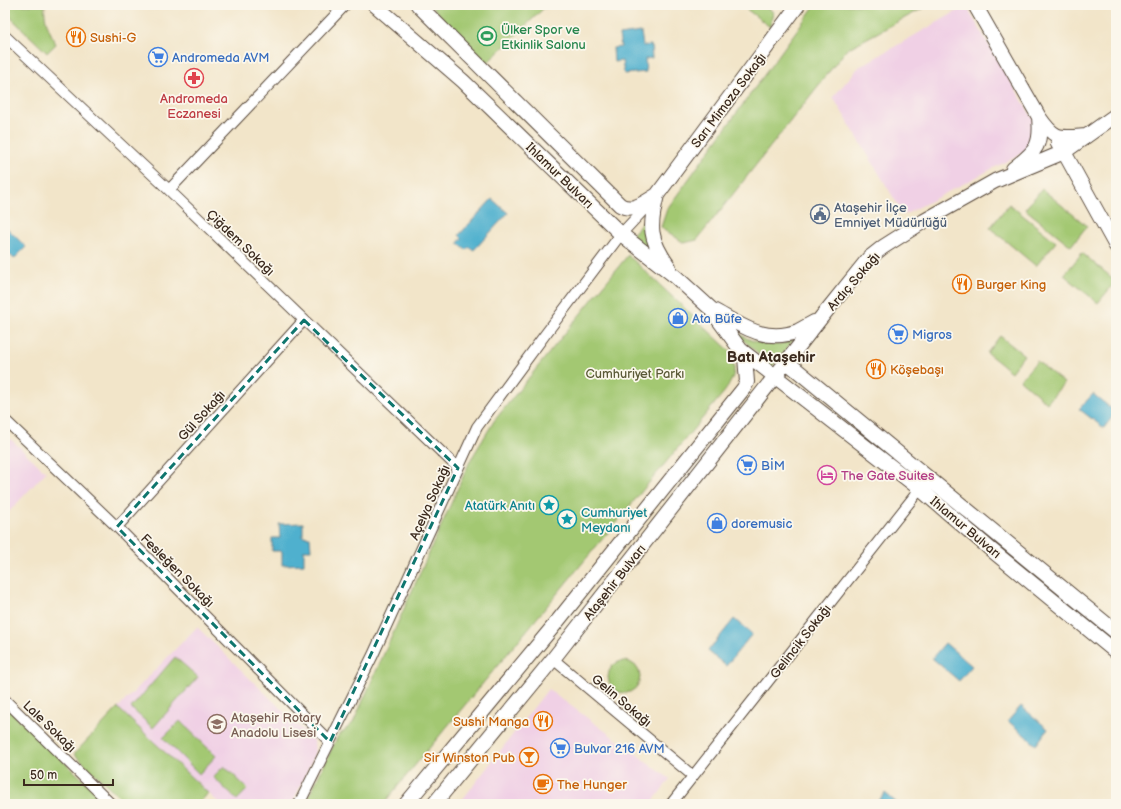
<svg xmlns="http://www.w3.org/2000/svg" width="1121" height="809" font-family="'Balsamiq Sans',sans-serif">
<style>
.built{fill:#f0d0e5}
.green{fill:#a3c872;stroke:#6f7948}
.water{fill:#50b0ce;stroke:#466d76}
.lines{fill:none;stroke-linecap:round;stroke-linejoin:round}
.street-casing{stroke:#564638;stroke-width:12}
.secondary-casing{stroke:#564638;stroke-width:16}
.street{stroke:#fff;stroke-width:10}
.secondary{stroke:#fff;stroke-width:14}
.marked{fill:none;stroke:#0f766e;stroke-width:3;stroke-dasharray:8 5;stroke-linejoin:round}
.labels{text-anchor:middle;stroke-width:3.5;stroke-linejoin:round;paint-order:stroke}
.leisure-label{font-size:13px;fill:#27864d;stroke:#fbf7ec;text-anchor:start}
.food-label{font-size:13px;fill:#c56008;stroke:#fbf7ec;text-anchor:start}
.shop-label{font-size:13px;fill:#366cbe;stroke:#fbf7ec;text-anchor:start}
.health-label{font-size:13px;fill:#be3a42;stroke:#fbf7ec}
.street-label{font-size:13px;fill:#3b2a1e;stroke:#fbf7ec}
.service-label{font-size:13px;fill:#4e5e75;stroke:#fbf7ec;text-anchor:start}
.park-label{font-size:13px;fill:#5a5937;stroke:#fbf7ec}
.hotel-label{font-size:13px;fill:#b23c85;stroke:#fbf7ec;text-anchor:start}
.culture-label{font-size:13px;fill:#0d838f;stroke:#fbf7ec;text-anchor:end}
.education-label{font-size:13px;fill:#785e54;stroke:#fbf7ec;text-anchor:start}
.quarter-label{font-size:15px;font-weight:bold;fill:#3b2a1e;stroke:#fbf7ec}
</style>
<rect width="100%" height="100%" fill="#fbf7ec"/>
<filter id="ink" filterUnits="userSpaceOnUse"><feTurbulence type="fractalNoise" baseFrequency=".025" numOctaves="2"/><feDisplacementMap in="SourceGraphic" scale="8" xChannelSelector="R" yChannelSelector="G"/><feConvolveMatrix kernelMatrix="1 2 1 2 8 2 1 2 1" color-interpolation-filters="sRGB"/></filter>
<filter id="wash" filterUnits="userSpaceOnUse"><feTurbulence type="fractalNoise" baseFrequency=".012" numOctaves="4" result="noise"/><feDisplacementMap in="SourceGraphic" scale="16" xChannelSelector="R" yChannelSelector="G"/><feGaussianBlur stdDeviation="0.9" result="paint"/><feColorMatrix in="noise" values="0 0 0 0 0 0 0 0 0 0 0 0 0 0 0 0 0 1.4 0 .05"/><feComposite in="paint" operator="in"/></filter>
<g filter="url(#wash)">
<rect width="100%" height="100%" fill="#f2e5c9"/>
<path class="built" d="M966,6L1036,124L1030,149L904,215L833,97L859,67Z
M5,434L46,472L5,516Z
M197,627L314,741L315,754L292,804H220L118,708Z
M548,689L670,779L651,804H459Z"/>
<path class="green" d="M5,5H45C43,19 50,32 56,44L47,53L5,12Z
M430,5H568L544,8L486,64Z
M741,5H764L773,12L770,27Z
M815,5H929L847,49L697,240L684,243L661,227L667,209Z
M1042,189L1087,226L1071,246L1025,209Z
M1009,204L1056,242L1036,266L990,228Z
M648,216L654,254L632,235Z
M1082,253L1116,281L1098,303L1064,275Z
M628,255L730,351C737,368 735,376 725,391L383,804H305L338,736L353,723L470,461L494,421Z
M739,334C751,341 766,347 780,344C785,343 790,340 795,338L772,367L738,335Z
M1000,336L1024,355L1011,372L987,353Z
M1037,361L1064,383L1047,403L1020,380Z
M175,657L198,677L153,728L131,708Z
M608 677a16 16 0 1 1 32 0a16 16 0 1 1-32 0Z
M5,706L109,804H5Z
M118,708L208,793L199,804H127L74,754Z
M180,721L216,756L199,774L163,738Z
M224,766L248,789L237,800L213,777Z"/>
<path class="water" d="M641,32L643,46L651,45L652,58L645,59L646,72L624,74L622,61L614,62L613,48L621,47L619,35Z
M492,199L508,213L474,250L469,247L466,250L458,243L462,238L459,235Z
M5,226L26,247L14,259L5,250Z
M1093,394L1116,412L1104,428L1079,409Z
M303,523V536L310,537L311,550H304V564L282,565V551H272V538H280L279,524Z
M734,619L752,634L726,666L708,651Z
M945,643L972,666L959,681L932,658Z
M1021,706L1048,729L1036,745L1008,721Z
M885,793L898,804H876Z"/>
</g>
<g filter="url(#ink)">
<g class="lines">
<g class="street-casing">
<path id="street" d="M5,36L169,190L458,468
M169,190L345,5
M5,420L117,527L330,742
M117,527L304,320
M553,659L693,776
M5,700L111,804
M299,804L373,655L477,427L544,336L621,234L651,202
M671,804L920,489"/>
</g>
<g class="secondary-casing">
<path id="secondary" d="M375,5L463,81L621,234L676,277L710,308L740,349L745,357L747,382L744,388L552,628L406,804
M418,5L620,205C633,213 646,201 657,195
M975,5L1039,117C1055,140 1058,138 1085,136
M1058,144L1064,152L1116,246
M1013,169C1035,151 1042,148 1039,117
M669,267C649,239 649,227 657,195L798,5
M713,310C741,325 765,344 798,331C803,328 809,325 814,322
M741,350L920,489L989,548L1116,652
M787,362L1116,632
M434,804L553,659L820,319L869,258L883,247L924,221L995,181L1064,152L1116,115"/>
</g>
<use href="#street" class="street"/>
<use href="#secondary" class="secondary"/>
</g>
</g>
<path class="marked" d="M304,320L458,468L330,742L117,527Z"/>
<defs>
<g id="stadium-ring" transform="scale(1)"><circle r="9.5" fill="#fbf7ec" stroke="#2e9e5b" stroke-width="1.5"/><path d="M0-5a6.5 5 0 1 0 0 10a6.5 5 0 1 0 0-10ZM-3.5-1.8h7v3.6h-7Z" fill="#2e9e5b"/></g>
<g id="restaurant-ring" transform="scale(1)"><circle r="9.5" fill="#fbf7ec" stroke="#e8710a" stroke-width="1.5"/><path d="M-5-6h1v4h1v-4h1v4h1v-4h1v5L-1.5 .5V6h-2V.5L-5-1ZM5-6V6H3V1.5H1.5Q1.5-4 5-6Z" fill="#e8710a"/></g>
<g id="supermarket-ring" transform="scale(1)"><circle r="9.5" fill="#fbf7ec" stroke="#3f7fe0" stroke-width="1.5"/><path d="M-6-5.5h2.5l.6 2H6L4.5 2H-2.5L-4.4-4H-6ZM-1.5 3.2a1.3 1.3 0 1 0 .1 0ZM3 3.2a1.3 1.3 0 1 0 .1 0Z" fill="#3f7fe0"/></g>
<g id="pharmacy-ring" transform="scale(1)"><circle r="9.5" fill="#fbf7ec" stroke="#e0444e" stroke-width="1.5"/><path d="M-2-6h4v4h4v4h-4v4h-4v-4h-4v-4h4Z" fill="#e0444e"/></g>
<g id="civic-ring" transform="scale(1)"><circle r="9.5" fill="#fbf7ec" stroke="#5c6f8a" stroke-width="1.5"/><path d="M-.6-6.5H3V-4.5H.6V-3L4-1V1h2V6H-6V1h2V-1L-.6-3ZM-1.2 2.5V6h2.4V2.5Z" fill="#5c6f8a"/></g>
<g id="shop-ring" transform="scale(1)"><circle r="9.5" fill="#fbf7ec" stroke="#3f7fe0" stroke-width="1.5"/><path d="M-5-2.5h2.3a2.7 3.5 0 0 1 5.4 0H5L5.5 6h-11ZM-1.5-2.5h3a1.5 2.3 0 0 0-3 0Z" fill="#3f7fe0"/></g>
<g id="hotel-ring" transform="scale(1)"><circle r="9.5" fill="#fbf7ec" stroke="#d1479c" stroke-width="1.5"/><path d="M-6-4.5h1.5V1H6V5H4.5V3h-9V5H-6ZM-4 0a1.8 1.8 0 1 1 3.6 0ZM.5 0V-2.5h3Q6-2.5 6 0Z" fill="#d1479c"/></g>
<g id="sight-ring" transform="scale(1)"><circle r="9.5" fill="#fbf7ec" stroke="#0f9aa8" stroke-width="1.5"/><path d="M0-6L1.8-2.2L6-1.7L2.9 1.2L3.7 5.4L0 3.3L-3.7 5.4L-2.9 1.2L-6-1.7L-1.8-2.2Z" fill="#0f9aa8"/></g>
<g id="school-ring" transform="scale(1)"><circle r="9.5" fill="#fbf7ec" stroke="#8d6e63" stroke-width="1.5"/><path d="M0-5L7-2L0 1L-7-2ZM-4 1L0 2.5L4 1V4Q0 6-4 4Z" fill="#8d6e63"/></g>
<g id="bar-ring" transform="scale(1)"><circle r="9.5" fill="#fbf7ec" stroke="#e8710a" stroke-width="1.5"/><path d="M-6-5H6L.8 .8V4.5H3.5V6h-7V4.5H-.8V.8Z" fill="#e8710a"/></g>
<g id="cafe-ring" transform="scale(1)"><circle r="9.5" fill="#fbf7ec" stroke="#e8710a" stroke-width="1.5"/><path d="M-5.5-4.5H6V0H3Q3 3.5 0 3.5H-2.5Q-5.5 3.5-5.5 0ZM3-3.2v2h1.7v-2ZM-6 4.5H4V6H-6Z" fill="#e8710a"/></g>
</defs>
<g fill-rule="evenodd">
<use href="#stadium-ring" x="487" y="36"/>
<use href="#restaurant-ring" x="76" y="37"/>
<use href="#supermarket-ring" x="158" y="57"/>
<use href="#pharmacy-ring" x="194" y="78"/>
<use href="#civic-ring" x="820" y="214"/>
<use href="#restaurant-ring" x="962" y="284"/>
<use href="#shop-ring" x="678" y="318"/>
<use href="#supermarket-ring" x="898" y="334"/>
<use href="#restaurant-ring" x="876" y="369"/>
<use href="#supermarket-ring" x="747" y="465"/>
<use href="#hotel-ring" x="827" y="475"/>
<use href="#sight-ring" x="549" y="505"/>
<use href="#sight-ring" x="567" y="519"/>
<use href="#shop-ring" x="717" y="523"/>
<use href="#restaurant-ring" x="543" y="721"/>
<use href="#school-ring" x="217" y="724"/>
<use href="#supermarket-ring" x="560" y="748"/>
<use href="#bar-ring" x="529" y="757"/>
<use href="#cafe-ring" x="543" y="784"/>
</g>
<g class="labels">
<g class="leisure-label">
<text x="501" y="34">Ülker Spor ve<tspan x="501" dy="15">Etkinlik Salonu</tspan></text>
</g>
<g class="food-label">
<text x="90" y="42">Sushi-G</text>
<text x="976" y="289">Burger King</text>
<text x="890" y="374">Köşebaşı</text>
<text x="529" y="726" text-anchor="end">Sushi Manga</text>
<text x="515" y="762" text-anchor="end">Sir Winston Pub</text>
<text x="557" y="789">The Hunger</text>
</g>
<g class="shop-label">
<text x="172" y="62">Andromeda AVM</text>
<text x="692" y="323">Ata Büfe</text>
<text x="912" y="339">Migros</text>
<text x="761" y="470">BİM</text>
<text x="731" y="528">doremusic</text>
<text x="574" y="753">Bulvar 216 AVM</text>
</g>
<g class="health-label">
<text x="194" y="103">Andromeda<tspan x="194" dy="15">Eczanesi</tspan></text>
</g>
<g class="street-label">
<text transform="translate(728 100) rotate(-53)" y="5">Sarı Mimoza Sokağı</text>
<text transform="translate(560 175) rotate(44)" y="5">Ihlamur Bulvarı</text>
<text transform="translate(241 242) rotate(44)" y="5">Çiğdem Sokağı</text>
<text transform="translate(853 281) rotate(-49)" y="5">Ardıç Sokağı</text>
<text transform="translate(201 415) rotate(-48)" y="5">Gül Sokağı</text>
<text transform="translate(429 502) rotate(-66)" y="5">Açelya Sokağı</text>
<text transform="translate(966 527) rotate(40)" y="5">Ihlamur Bulvarı</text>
<text transform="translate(178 570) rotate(45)" y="5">Fesleğen Sokağı</text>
<text transform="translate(614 582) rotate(-52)" y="5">Ataşehir Bulvarı</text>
<text transform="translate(800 641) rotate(-52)" y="5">Gelincik Sokağı</text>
<text transform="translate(622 700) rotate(40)" y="5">Gelin Sokağı</text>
<text transform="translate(50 726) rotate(44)" y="5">Lale Sokağı</text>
</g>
<g class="service-label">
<text x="834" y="212">Ataşehir İlçe<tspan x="834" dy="15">Emniyet Müdürlüğü</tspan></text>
</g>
<g class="park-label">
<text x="635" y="378">Cumhuriyet Parkı</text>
</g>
<g class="hotel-label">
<text x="841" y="480">The Gate Suites</text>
</g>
<g class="culture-label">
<text x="535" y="510">Atatürk Anıtı</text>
<text x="581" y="517" text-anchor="start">Cumhuriyet<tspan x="581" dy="15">Meydanı</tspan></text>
</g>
<g class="education-label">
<text x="231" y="722">Ataşehir Rotary<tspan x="231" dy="15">Anadolu Lisesi</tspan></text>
</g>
<g class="quarter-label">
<text x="771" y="362">Batı Ataşehir</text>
</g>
</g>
<rect width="1121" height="809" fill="none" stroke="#fbf7ec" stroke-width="20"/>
<path d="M24 779v6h89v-6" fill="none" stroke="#3b2a1e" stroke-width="2"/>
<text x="30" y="779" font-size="12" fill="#3b2a1e" stroke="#fbf7ec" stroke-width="3" paint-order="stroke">50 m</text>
</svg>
